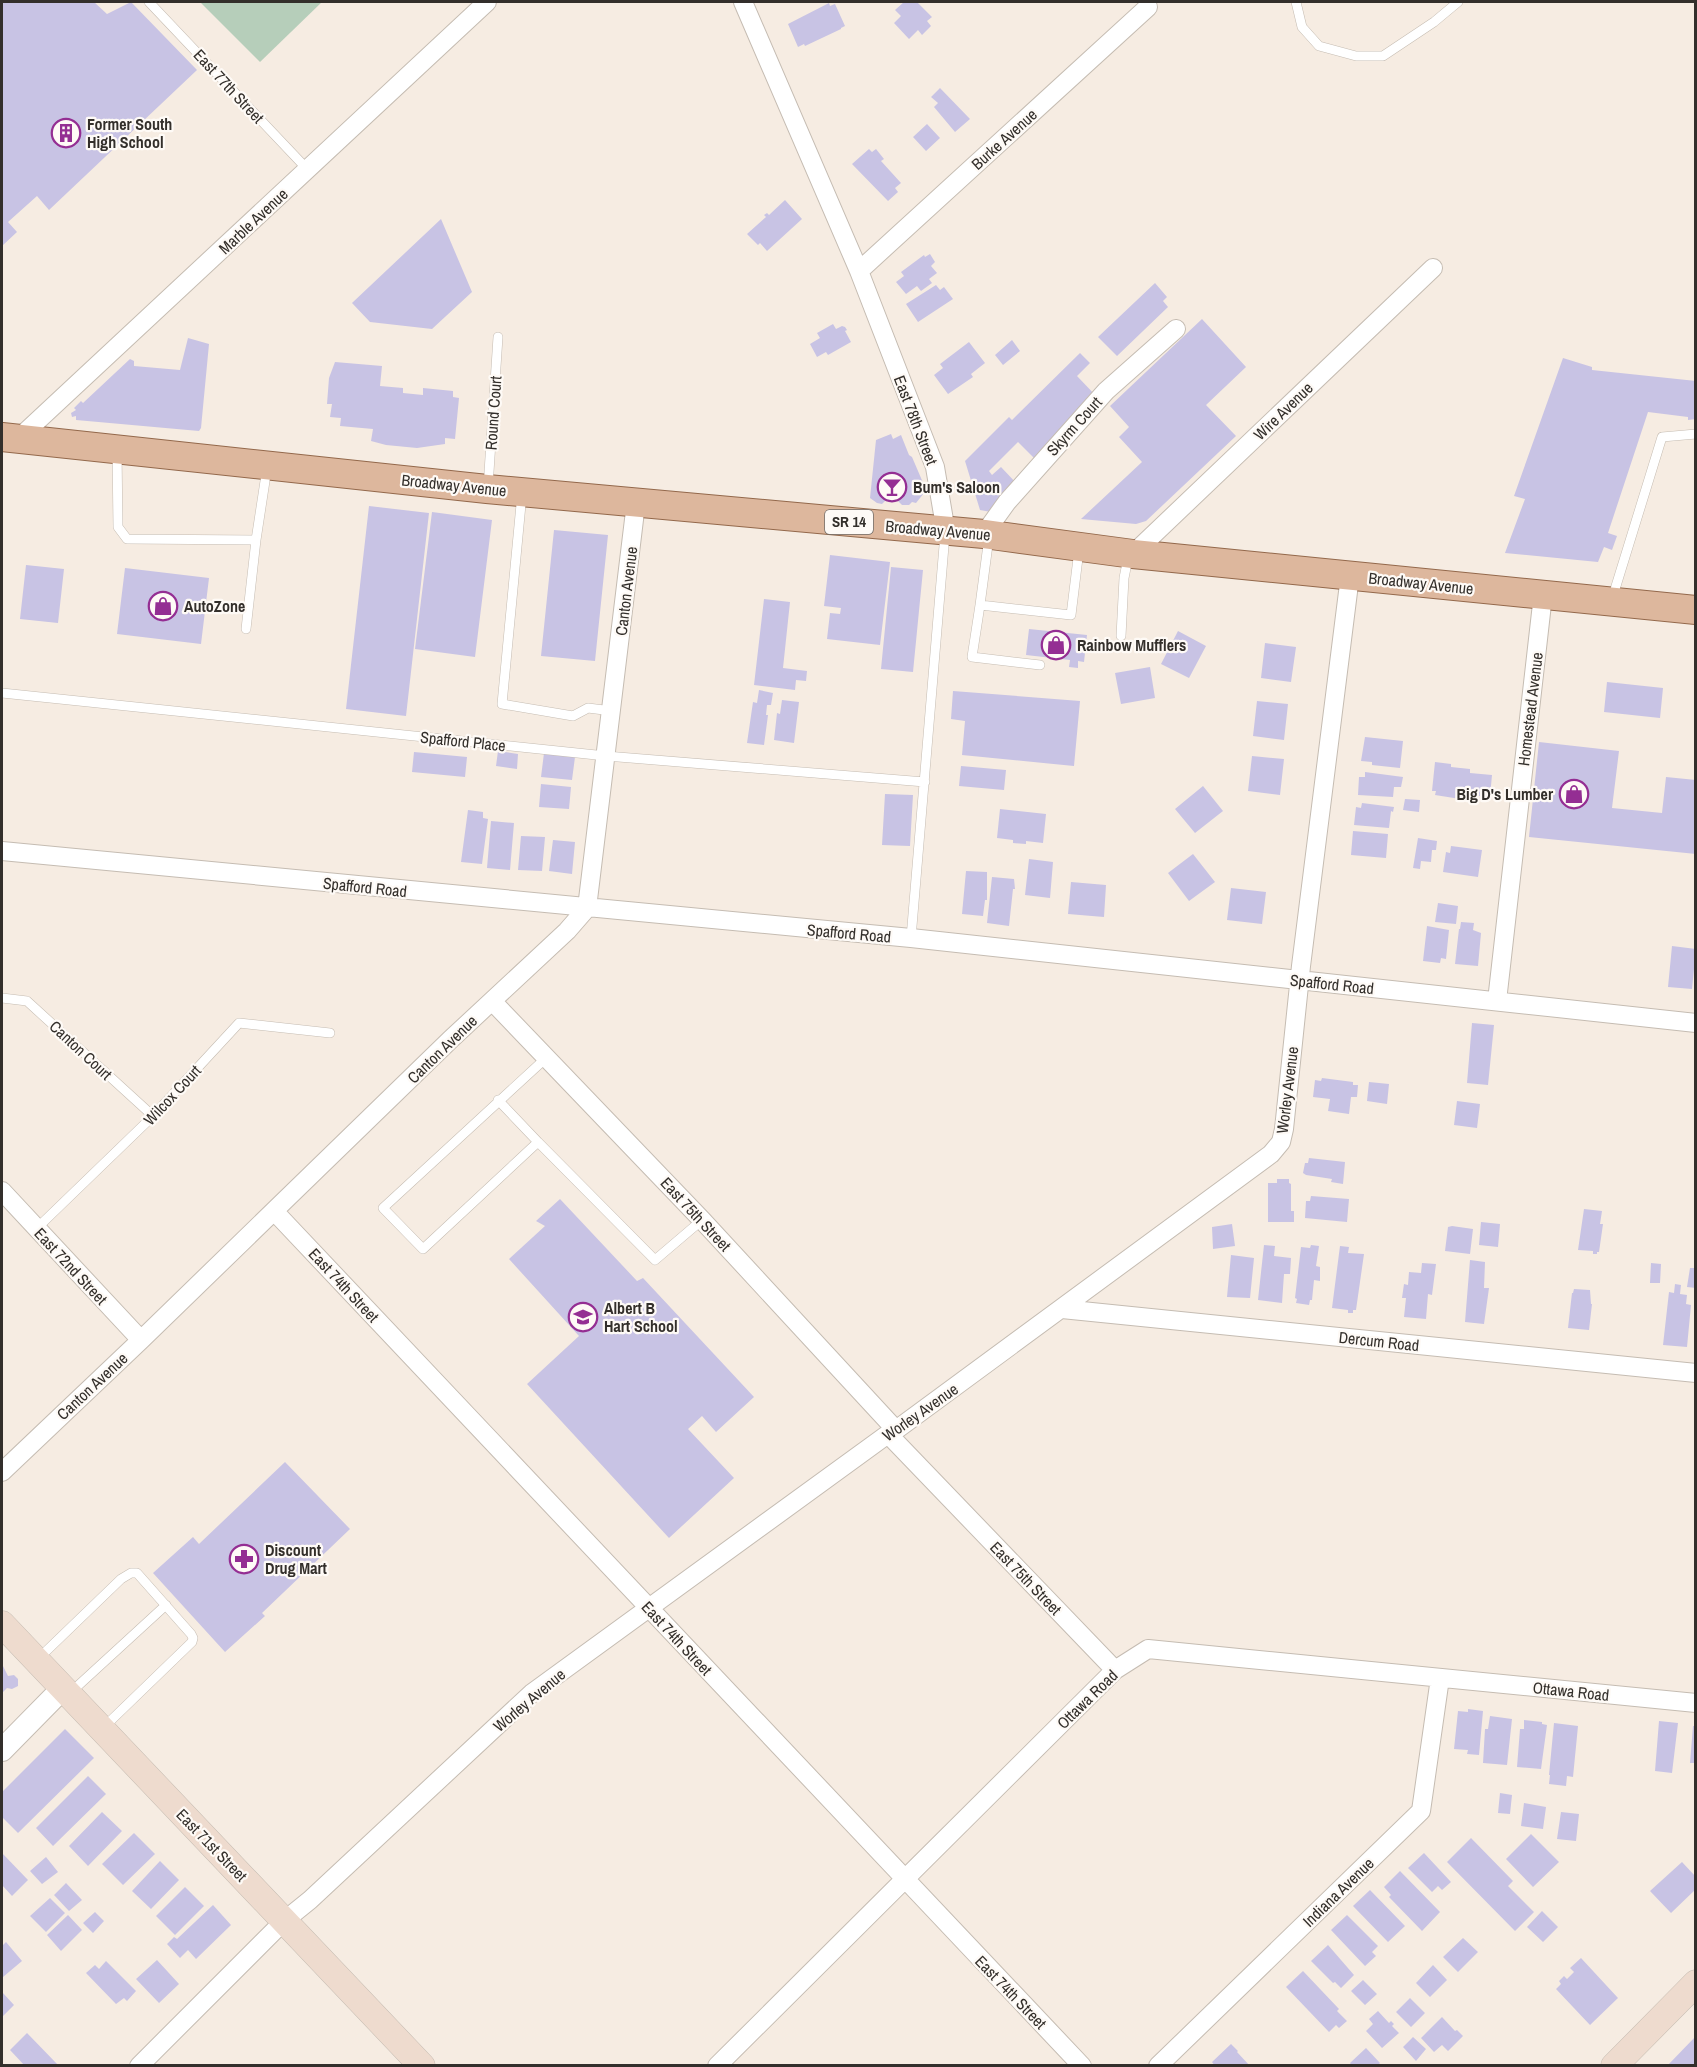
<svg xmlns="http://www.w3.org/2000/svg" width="1697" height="2067" font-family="'Archivo Narrow',sans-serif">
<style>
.green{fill:#b6ceba}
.building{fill:#c8c3e4}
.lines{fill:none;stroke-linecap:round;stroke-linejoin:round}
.service-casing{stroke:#c5bcb2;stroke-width:10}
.minor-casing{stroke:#c5bcb2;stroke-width:20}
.tertiary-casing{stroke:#c5bcb2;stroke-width:24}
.secondary-casing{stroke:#c5bcb2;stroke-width:27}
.primary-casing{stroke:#93684b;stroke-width:30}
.service{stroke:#fff;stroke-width:9}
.minor{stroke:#fff;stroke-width:18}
.tertiary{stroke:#fff;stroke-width:22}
.secondary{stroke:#eedbce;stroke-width:26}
.primary{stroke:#ddb79d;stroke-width:28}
.labels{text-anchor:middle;stroke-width:4.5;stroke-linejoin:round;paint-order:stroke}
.shield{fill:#fefaf6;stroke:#706c68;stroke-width:1.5}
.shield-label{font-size:15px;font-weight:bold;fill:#332f2b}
.street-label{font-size:16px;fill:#332f2b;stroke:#fefaf6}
.poi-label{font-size:16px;font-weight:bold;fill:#332f2b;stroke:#fefaf6;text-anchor:start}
</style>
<rect width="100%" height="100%" fill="#f6ece2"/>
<path class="green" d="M200,2H322L260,62Z"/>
<path class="building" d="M2,2H94L107,14L131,2L197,70L49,210L37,196L8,222L17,232L2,246Z
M904,2H917L932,17L927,21L931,26L922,35L918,30L909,39L894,23L901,16L895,10Z
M829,3L830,6L835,4L845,26L841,28V29L805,46L804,44L798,47L788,24Z
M940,88L970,119L955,132L934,107L938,103L931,97Z
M927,124L940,138L926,151L913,137Z
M869,149L872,152L876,149L884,159L881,161L901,183L895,188L898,192L888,201L852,164Z
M785,200L802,219L767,251L760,243L758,245L747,234L766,217L764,215L767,213L769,215Z
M441,219L472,292L432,329L370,322L352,303Z
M930,254L935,262L931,266L937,273L929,279L932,283L921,291L917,286L906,294L896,282L904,276L901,272L924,255L925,257Z
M1155,283L1167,297L1163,301L1168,307L1117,356L1098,337Z
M936,285L940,290L944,287L953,299L918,322L906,304Z
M1202,319L1246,367L1206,405L1236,436L1146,521L1136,524L1081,519L1142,462L1119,437L1129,427L1110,406Z
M833,324L836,329L842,326L845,327L847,330L845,331L851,342L828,355L826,352L817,357L810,344L820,338L817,333Z
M188,338L209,344L201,428L199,431L76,420V416L72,417L71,413L76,410L74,408L81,401L83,403L130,359L134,361V366L180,370Z
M1012,340L1020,351L1003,365L995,355Z
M969,342L985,363L971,374L973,377L948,394L934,375L943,368L940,364Z
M1080,353L1090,363L1077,376L1098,398L1035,459L1018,442L989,471L992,475L1001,467L1018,485L991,512L980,510L965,461L1009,417L1012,420Z
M1563,358L1592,367V370L1696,381V419L1688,420V417L1648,412L1608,533L1617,536L1612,550L1604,547L1598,562L1505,553L1525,499L1514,496Z
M335,362L382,366L380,386L403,388V393L423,395V388L453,391V397L459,398L455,439L445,438V444L417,448L386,445L371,441L373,429L340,426L341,418L330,417L332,404H327L329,378Z
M891,434L893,439L901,435L909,455L912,457L924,485V493L916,503L912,502L909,505H902L898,501L886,500L882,504L877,503L870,498L876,440Z
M369,506L429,513L406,716L346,709Z
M432,512L492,520L475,657L415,649Z
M554,530L608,535L595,661L541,656Z
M830,555L890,562L880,645L827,639L830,613L840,614L841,608L824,606Z
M26,565L64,569L58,623L20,619Z
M891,567L923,570L913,672L881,669Z
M125,568L209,578L201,644L117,634Z
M764,599L790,602L783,668L807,671L806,681L796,680L795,690L754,685Z
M1029,629L1087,635L1084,662L1078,661V668L1069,667L1070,660L1026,655Z
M1178,631L1206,646L1189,678L1161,664Z
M1265,643L1296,647L1291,682L1261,678Z
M1150,667L1155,698L1121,704L1115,673Z
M1607,682L1663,688L1660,718L1604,712Z
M759,690L773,693L771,705H767L766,715H768L764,745L747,743L753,702L757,703Z
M953,691L1080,701L1074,766L962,755L965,721L951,719Z
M782,700L799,702L794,743L774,740L777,713L780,714Z
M1257,701L1288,704L1284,740L1253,736Z
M1365,737L1403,741L1400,768L1372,765V762L1361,761Z
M1539,742L1619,751L1612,808L1662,813L1666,777L1696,780V854L1529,837Z
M498,751L518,754L517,769L496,766Z
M414,752L467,757L465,777L412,772Z
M544,753L575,757L572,780L541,777Z
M1252,756L1284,759L1280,795L1248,791Z
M1435,762L1451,764V767L1470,769V773L1492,775L1490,796H1473V801L1435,795L1436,791H1432Z
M961,766L1006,770L1004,790L959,786Z
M1365,772L1403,777L1401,787H1394L1393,797L1358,795L1359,777H1365Z
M541,784L571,787L569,809L539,807Z
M1203,786L1223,811L1195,833L1175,809Z
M885,794L913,795L910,846L882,845Z
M1405,799L1420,800L1419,812L1403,810Z
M1362,803L1394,807L1393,812L1391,811L1389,828L1354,825L1356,807L1361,808Z
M1000,809L1046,814L1043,843L1026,841V844L1013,843V840L997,838Z
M468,810L483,812V818L488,819L482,864L461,862Z
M491,821L514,823L510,870L487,868Z
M1353,831L1388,834L1386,858L1351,855Z
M521,836L545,837L542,871L518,870Z
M1418,838L1437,841L1436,850H1432L1431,862L1421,861L1420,869L1413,868Z
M553,840L575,842L572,874L549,871Z
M1451,846L1482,850L1478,877L1443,872L1446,852L1450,853Z
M1193,854L1215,882L1189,901L1168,873Z
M1029,859L1053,862L1050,898L1025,895Z
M966,871L987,872V900H985L983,916L962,914Z
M992,877L1014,879L1015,889H1013L1009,926L987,923Z
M1071,882L1106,885L1104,917L1068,914Z
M1231,888L1266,892L1262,924L1227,920Z
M1438,903L1458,906L1456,924L1435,922Z
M1461,922L1474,923L1473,930L1481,933L1478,966L1455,964L1459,929H1460Z
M1427,926L1449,930L1446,959L1441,958L1440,963L1423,961Z
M1672,946L1696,949L1692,989L1668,987Z
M1472,1023L1494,1025L1488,1085L1467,1083Z
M1322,1078L1353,1082V1085H1358L1357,1097H1351L1349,1114L1328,1111L1330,1099L1313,1097L1315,1080L1321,1081Z
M1369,1082L1389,1084L1387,1104L1367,1101Z
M1457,1101L1480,1104L1477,1128L1454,1125Z
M1309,1158L1345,1162L1343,1184L1331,1182L1332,1179L1306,1175L1303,1173L1305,1163H1308Z
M1277,1179H1289V1183L1291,1184V1211H1294V1222H1268V1183H1277Z
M1311,1196L1349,1199L1347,1222L1305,1218L1306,1201H1310Z
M560,1199L637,1281L643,1278L754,1397L716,1432L702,1416L688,1429L734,1478L669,1538L527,1384L579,1336L509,1259L545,1226L536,1221Z
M1584,1209L1602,1211L1600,1224H1603L1599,1252H1597V1254H1593V1251L1578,1250Z
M1481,1222L1500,1224L1498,1247L1479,1245Z
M1232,1224L1235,1246L1213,1249L1212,1227Z
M1452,1226L1473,1229L1470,1254L1445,1251L1448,1227Z
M1264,1245L1275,1246L1274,1256L1291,1258L1290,1274H1284L1282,1303L1258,1300Z
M1311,1245L1319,1246L1316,1266L1320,1267V1281L1314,1280L1312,1300H1310L1309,1305L1296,1303L1297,1299L1295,1298L1301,1247L1310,1248Z
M1340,1246L1349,1247L1348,1253L1364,1254L1356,1310H1353V1313H1348V1310L1332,1308Z
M1231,1255L1254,1258L1250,1298L1227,1297Z
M1470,1260L1485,1262L1484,1288H1489L1484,1324L1465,1322Z
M1422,1263L1436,1264L1432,1295L1428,1294L1426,1319L1404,1317L1406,1298H1402L1404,1284L1408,1285L1409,1272L1421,1273Z
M1651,1263L1661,1264L1660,1283H1650Z
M1690,1268H1696V1288L1687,1287Z
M1675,1284L1681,1285L1680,1294L1687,1295L1686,1304L1691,1305L1687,1347L1663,1345L1669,1292L1674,1293Z
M1574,1289L1590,1290L1591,1304H1592L1589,1330L1568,1328L1572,1293H1573Z
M285,1462L350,1529L262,1613L265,1616L225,1652L153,1573L193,1537L199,1544Z
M2,1664L8,1676L14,1675L18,1679V1686L12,1689L7,1688L2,1693Z
M1468,1709L1483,1711L1479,1755L1467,1754L1468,1750L1454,1749L1458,1711L1468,1712Z
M1490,1716L1512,1719L1507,1765L1483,1763L1485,1729H1488Z
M1524,1720L1542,1722V1724L1547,1725L1541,1769L1517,1767L1520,1729H1524Z
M1659,1721L1678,1723L1672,1773L1655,1771Z
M1554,1723L1578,1726L1573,1777L1567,1776L1566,1786L1549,1784L1550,1775H1549Z
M1693,1726H1696V1763H1690Z
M65,1729L94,1758L18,1833L2,1817V1792Z
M88,1776L106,1794L53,1846L36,1828Z
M1500,1793L1512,1795L1510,1814L1498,1813Z
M1524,1803L1546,1807L1543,1829L1521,1826Z
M102,1812L122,1831L88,1866L69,1846Z
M1561,1812L1579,1814L1576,1841L1557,1839Z
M134,1833L155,1854L123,1885L102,1864Z
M1531,1834L1559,1862L1533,1887L1506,1859Z
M1471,1838L1513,1881L1508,1886L1534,1912L1515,1931L1447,1862Z
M2,1853L28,1880L12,1896L2,1885Z
M1424,1853L1451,1882L1442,1890L1438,1886L1432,1892L1408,1868Z
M46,1857L58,1872L42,1884L30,1871Z
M160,1861L179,1880L151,1909L132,1891Z
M1682,1862L1696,1877V1889L1671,1913L1650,1891Z
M1400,1871L1440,1912L1422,1931L1389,1897L1391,1895L1384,1887Z
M66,1883L82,1900L69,1911L54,1895Z
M185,1887L204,1906L175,1935L156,1916Z
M1370,1890L1405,1926L1388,1942L1353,1906Z
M50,1898L65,1913L46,1932L30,1916Z
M213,1905L231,1925L196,1959L188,1950L180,1958L167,1944L174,1937L177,1939Z
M1542,1911L1558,1927L1543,1942L1527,1927Z
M95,1912L104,1921L93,1933L83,1923Z
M68,1915L82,1930L61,1951L47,1935Z
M1347,1915L1378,1946L1372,1952L1376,1956L1365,1966L1331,1930Z
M1463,1938L1478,1952L1458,1972L1443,1957Z
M6,1942L22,1961L3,1977L2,1975V1946Z
M1328,1945L1354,1975L1341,1988L1335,1982L1333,1983L1311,1961Z
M1581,1958L1618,1998L1590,2025L1556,1989L1561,1984L1559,1981L1564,1976L1567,1979L1574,1972L1570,1968Z
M157,1960L179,1984L159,2003L136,1979Z
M106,1961L136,1991L127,2001L124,1998L116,2004L86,1973L95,1965L99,1969Z
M1433,1965L1447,1980L1430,1997L1416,1983Z
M1303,1971L1339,2009L1337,2011L1347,2021L1339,2028L1336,2025L1329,2032L1286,1987Z
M1363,1980L1377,1994L1365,2005L1351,1991Z
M2,1992L14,2005L2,2017Z
M1410,1998L1425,2013L1411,2027L1396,2012Z
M1378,2011L1389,2023L1391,2021L1394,2024L1392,2026L1399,2033L1382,2048L1366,2031L1373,2024L1369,2019Z
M1442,2017L1455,2031L1457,2030L1463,2036L1448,2051L1442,2045L1434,2052L1421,2038Z
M27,2033L59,2066H25L10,2050Z
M1696,2036V2066H1667Z
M1413,2037L1426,2049L1416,2061L1403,2047Z
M1231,2044L1238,2051L1237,2052L1250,2066H1215L1212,2062Z
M1366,2048L1380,2063L1377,2066H1352L1350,2063Z"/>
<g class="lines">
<g class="service-casing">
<path id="service" d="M149,2L308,170
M1296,2L1302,27L1319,46L1356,56H1383L1434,22L1458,2
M117,451L118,527L127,539L256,540
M488,487L498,337
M522,494L502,704L573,716L588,708L612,711
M989,537L980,605L1071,615L1079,550
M1612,599L1662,437L1696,434
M980,605L972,657L1040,665
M246,629L256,540L267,468
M1121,636L1124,578L1128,558
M2,693L606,756L925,782
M911,938L945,534
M2,998L27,1001L153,1116
M546,1058L383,1208L423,1249L538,1142L655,1260L702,1220
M498,1100L538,1142
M36,1229L153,1116L239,1023L330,1033
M38,1659L121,1579L131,1573H137L191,1634L193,1638L192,1642L103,1728
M70,1693L166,1605"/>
</g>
<g class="minor-casing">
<path id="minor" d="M743,2L859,271L935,467L946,532
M859,271L1148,7
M19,438L487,2
M984,534L1007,502L1106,391L1176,329
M1133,554L1433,268
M2,851L911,938L1696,1023
M492,1001L702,1220L896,1430
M1497,1001L1543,595
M2,1191L141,1340
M274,1211L1082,2066
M1062,1309L1696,1373
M888,1434L1115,1670
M2,1472L141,1340L451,1039L567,931L587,908L636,503
M139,2066L284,1921L310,1900L532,1693L888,1434L896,1430L1271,1154L1281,1142L1284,1129L1301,966L1350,576
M717,2066L1115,1670L1148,1649L1696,1703
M1158,2066L1421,1811L1440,1678"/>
</g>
<g class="tertiary-casing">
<path id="tertiary" d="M2,1750L63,1688"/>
</g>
<g class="secondary-casing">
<path id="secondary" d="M2,1624L422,2066
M1614,2066L1696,1983"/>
</g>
<g class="primary-casing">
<path id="primary" d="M2,437L487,489L984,534L1133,554L1696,610"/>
</g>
<use href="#service" class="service"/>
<use href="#minor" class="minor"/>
<use href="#tertiary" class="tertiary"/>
<use href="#secondary" class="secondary"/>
<use href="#primary" class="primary"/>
</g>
<defs>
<g id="building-ring" transform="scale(1.5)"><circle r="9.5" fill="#fefaf6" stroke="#942e93" stroke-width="1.5"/><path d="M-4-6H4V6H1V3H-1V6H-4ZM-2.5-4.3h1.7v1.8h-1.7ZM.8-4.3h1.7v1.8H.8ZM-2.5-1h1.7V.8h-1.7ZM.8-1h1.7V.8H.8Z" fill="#942e93"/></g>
<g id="bar-ring" transform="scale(1.5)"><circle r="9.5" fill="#fefaf6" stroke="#942e93" stroke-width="1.5"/><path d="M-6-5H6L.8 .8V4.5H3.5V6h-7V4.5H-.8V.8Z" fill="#942e93"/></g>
<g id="shop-ring" transform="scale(1.5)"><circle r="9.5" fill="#fefaf6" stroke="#942e93" stroke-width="1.5"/><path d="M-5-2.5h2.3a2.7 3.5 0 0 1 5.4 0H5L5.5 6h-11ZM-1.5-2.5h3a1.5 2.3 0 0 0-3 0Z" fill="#942e93"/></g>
<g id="school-ring" transform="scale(1.5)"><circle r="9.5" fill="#fefaf6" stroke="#942e93" stroke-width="1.5"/><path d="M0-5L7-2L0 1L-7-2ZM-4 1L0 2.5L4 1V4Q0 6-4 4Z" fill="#942e93"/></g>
<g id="pharmacy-ring" transform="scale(1.5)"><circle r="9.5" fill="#fefaf6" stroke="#942e93" stroke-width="1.5"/><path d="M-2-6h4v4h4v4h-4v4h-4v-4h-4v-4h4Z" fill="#942e93"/></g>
</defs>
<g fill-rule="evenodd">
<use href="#building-ring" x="66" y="133"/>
<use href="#bar-ring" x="892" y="487"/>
<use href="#shop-ring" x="163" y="606"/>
<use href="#shop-ring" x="1056" y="645"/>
<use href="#shop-ring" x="1574" y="794"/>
<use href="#school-ring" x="583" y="1317"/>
<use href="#pharmacy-ring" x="244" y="1559"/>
</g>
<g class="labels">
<rect class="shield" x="825" y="510" width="48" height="24" rx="4.5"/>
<g class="shield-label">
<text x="849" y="527">SR 14</text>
</g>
<g class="street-label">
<text transform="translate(229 86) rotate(47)" y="6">East 77th Street</text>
<text transform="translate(1004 139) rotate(-42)" y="6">Burke Avenue</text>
<text transform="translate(253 221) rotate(-43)" y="6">Marble Avenue</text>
<text transform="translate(1283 411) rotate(-44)" y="6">Wire Avenue</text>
<text transform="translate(493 413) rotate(-86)" y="6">Round Court</text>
<text transform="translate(916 420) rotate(69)" y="6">East 78th Street</text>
<text transform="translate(1074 426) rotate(-48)" y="6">Skyrm Court</text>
<text transform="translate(454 485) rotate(6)" y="6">Broadway Avenue</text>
<text transform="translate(938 530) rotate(5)" y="6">Broadway Avenue</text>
<text transform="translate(1421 583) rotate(6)" y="6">Broadway Avenue</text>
<text transform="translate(626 591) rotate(-83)" y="6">Canton Avenue</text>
<text transform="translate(1530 709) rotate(-83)" y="6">Homestead Avenue</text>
<text transform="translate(463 741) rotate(6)" y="6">Spafford Place</text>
<text transform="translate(365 887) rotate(6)" y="6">Spafford Road</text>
<text transform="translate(849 933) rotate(5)" y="6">Spafford Road</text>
<text transform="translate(1332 984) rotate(6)" y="6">Spafford Road</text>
<text transform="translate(442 1049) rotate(-44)" y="6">Canton Avenue</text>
<text transform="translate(81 1050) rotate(43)" y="6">Canton Court</text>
<text transform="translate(1287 1090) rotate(-83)" y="6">Worley Avenue</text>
<text transform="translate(172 1095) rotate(-47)" y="6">Wilcox Court</text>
<text transform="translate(696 1214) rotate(47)" y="6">East 75th Street</text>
<text transform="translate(71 1266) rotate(47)" y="6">East 72nd Street</text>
<text transform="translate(344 1285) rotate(47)" y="6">East 74th Street</text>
<text transform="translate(1379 1341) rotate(6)" y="6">Dercum Road</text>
<text transform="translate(92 1386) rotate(-43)" y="6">Canton Avenue</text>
<text transform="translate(920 1412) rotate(-35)" y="6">Worley Avenue</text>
<text transform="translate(1026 1578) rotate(46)" y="6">East 75th Street</text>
<text transform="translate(677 1638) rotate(47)" y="6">East 74th Street</text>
<text transform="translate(1571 1691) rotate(6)" y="6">Ottawa Road</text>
<text transform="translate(1087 1699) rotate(-44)" y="6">Ottawa Road</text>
<text transform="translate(529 1700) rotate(-40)" y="6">Worley Avenue</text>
<text transform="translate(212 1845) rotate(46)" y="6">East 71st Street</text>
<text transform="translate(1338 1892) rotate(-44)" y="6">Indiana Avenue</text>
<text transform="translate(1011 1992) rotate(46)" y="6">East 74th Street</text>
</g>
<g class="poi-label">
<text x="87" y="130">Former South<tspan x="87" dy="18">High School</tspan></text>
<text x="913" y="493">Bum's Saloon</text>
<text x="184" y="612">AutoZone</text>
<text x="1077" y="651">Rainbow Mufflers</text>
<text x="1553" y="800" text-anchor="end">Big D's Lumber</text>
<text x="604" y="1314">Albert B<tspan x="604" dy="18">Hart School</tspan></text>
<text x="265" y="1556">Discount<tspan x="265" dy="18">Drug Mart</tspan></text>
</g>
</g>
<rect width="1697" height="2067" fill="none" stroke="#332f2b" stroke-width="6"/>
</svg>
